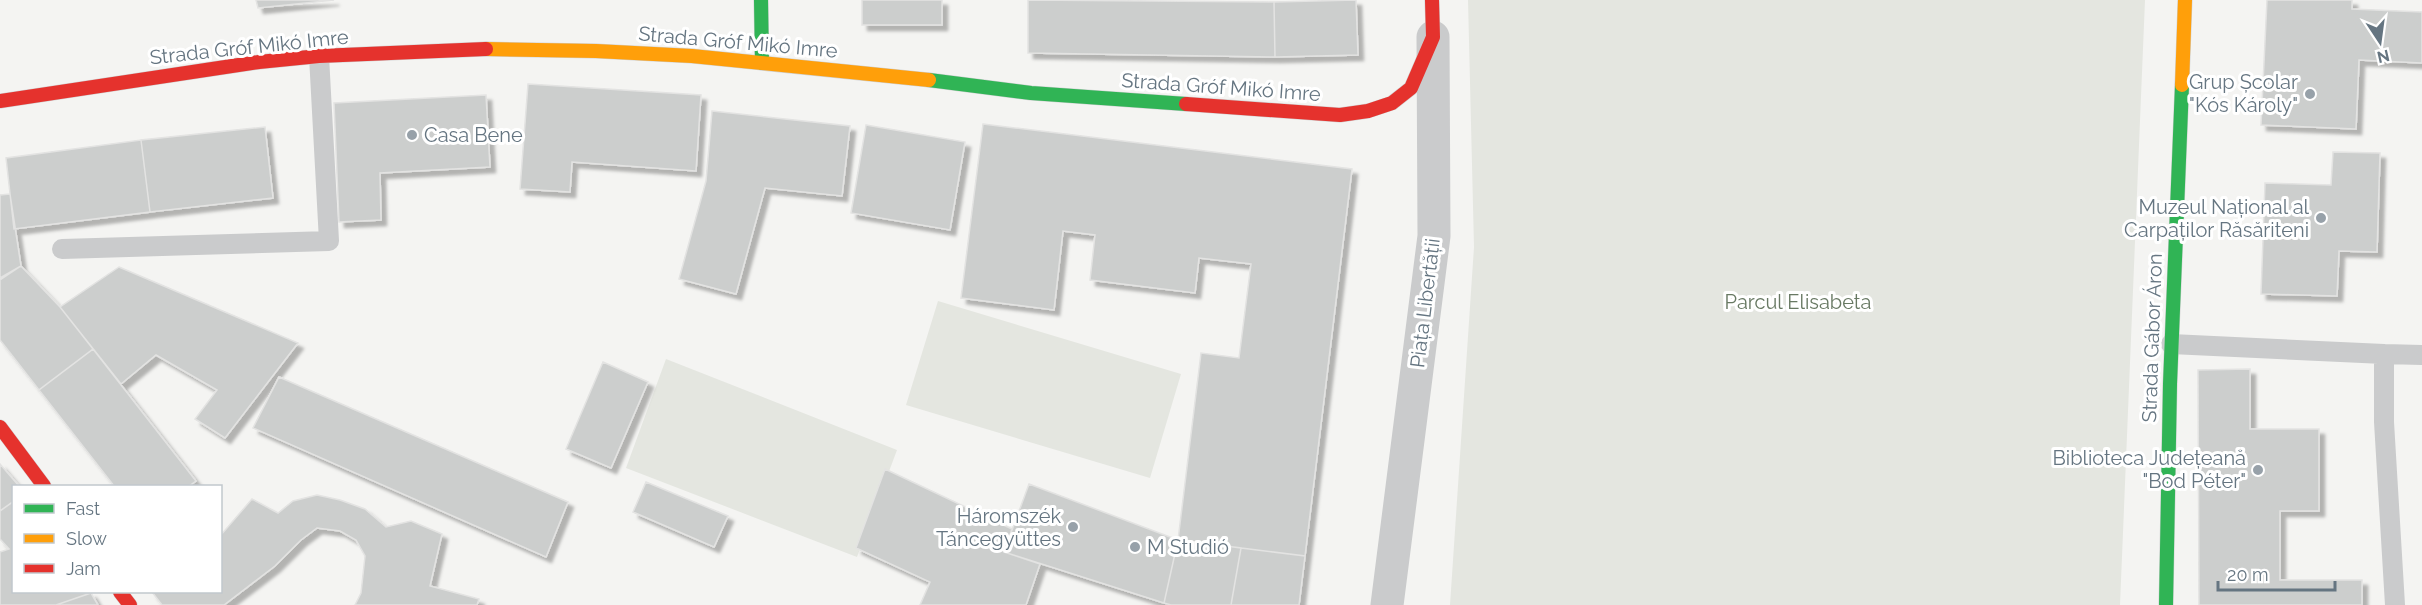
<svg xmlns="http://www.w3.org/2000/svg" width="2422" height="605" font-family="Raleway,sans-serif">
<style>
.green{fill:#e4e6e0}
.building{fill:#cccecd;stroke:#e3e3e2;stroke-width:1.5;filter:url(#shadow)}
.lines{fill:none;stroke-linecap:round;stroke-linejoin:round}
.fast-casing{stroke:#d0d1d2;stroke-width:15}
.slow-casing{stroke:#d0d1d2;stroke-width:15}
.jam-casing{stroke:#d0d1d2;stroke-width:15}
.lane{stroke:#cacbcc;stroke-width:20}
.street{stroke:#cacbcc;stroke-width:33}
.fast{stroke:#30b455;stroke-width:14}
.slow{stroke:#ff9f0a;stroke-width:14}
.jam{stroke:#e5322d;stroke-width:14}
.poi-dot{fill:#97a1a9;stroke:#fff;stroke-width:2}
.labels{text-anchor:middle;stroke-width:6;stroke-linejoin:round;paint-order:stroke}
.street-label{font-size:20px;fill:#657581;stroke:#fff}
.poi-label{font-size:20px;fill:#657581;stroke:#fff;text-anchor:end}
.park-label{font-size:20px;fill:#687963;stroke:#fff}
</style>
<defs>
<filter id="shadow"><feDropShadow dx="5.5" dy="5.5" stdDeviation="1.5" flood-color="#0004"/></filter>
</defs>
<rect width="100%" height="100%" fill="#f4f4f2"/>
<path class="green" d="M1468,0H2145L2120,605H1450L1474,247Z
M938,301L1181,374L1150,478L906,405Z
M666,359L897,450L857,557L626,468Z"/>
<path class="building" d="M256,0H334L258,8Z
M862,0H942V25H862Z
M1028,0L1274,2L1275,57L1028,53Z
M1356,0L1358,55L1275,57L1274,2Z
M2267,0H2352V9L2422,12V63L2359,60L2356,129L2261,125Z
M528,84L701,95L696,171L572,162L570,192L520,189Z
M486,95L490,167L380,173L381,220L339,222L334,103Z
M712,111L850,126L842,196L765,188L736,294L679,279L706,181Z
M983,124L1352,169L1305,556L1178,540L1201,353L1239,358L1251,264L1199,258L1195,293L1090,280L1095,235L1063,231L1054,310L961,298Z
M866,125L965,142L950,230L851,213Z
M265,127L273,198L150,212L141,140Z
M141,140L150,212L14,229L6,158Z
M2333,152L2380,153L2377,252L2339,251L2337,296L2261,294L2265,183L2331,185Z
M10,194L21,266L0,278V195Z
M21,266L60,307L93,349L39,390L0,340V280Z
M119,267L298,343L225,438L195,419L217,390L156,355L121,384L60,307Z
M93,349L196,481L189,486H114L39,390Z
M603,362L648,382L611,468L566,449Z
M2250,369V429H2319V511H2280V580H2362V605H2199L2198,370Z
M279,377L568,502L546,557L253,428Z
M0,464L19,486H14V501L0,511Z
M885,469L1012,529L1004,552L1040,564L1026,605H920L930,582L856,548Z
M646,482L728,516L714,547L633,512Z
M1029,484L1178,540L1164,603L1004,552Z
M317,495L340,500L365,509L386,527L411,521L442,534L430,586L479,599L477,605H355L361,593L365,556L356,540L340,531L317,528L301,540L275,566L224,605H162L152,592H220V536L252,499L278,513L293,501Z
M14,501V592L91,593L56,605H0V552L9,549L0,539V511Z
M1178,540L1241,548L1231,605H1171L1164,603Z
M1241,548L1305,556L1299,605H1231Z
M91,593L98,605H56Z"/>
<g class="lines">
<g class="fast-casing">
<path id="fast" d="M761,0L762,63
M929,80L1031,93L1186,104
M2166,605L2170,384L2182,85"/>
</g>
<g class="slow-casing">
<path id="slow" d="M486,49L596,51L692,56L929,80
M2182,85L2185,0"/>
</g>
<g class="jam-casing">
<path id="jam" d="M0,101L259,62L319,56L486,49
M1186,104L1340,115L1368,111L1392,103L1411,88L1433,37L1432,0
M0,427L44,486
M120,592L130,605"/>
</g>
<path class="lane" d="M62,249L329,241L319,56
M2171,344L2384,354V422L2395,605
M2384,354L2422,355"/>
<path class="street" d="M1387,605L1434,236L1433,37"/>
<use href="#fast" class="fast"/>
<use href="#slow" class="slow"/>
<use href="#jam" class="jam"/>
</g>
<g class="poi-dot">
<circle cx="2310" cy="94" r="6"/>
<circle cx="412" cy="135" r="6"/>
<circle cx="2321" cy="218" r="6"/>
<circle cx="2258" cy="470" r="6"/>
<circle cx="1073" cy="527" r="6"/>
<circle cx="1135" cy="547" r="6"/>
</g>
<g class="labels">
<g class="street-label">
<text transform="translate(738 42) rotate(5)" y="7">Strada Gróf Mikó Imre</text>
<text transform="translate(249 47) rotate(-6)" y="7">Strada Gróf Mikó Imre</text>
<text transform="translate(1221 87) rotate(4)" y="7">Strada Gróf Mikó Imre</text>
<text transform="translate(1425 303) rotate(-83)" y="7">Piața Libertății</text>
<text transform="translate(2152 338) rotate(-88)" y="7">Strada Gábor Áron</text>
</g>
<g class="poi-label">
<text x="2298" y="89">Grup Școlar<tspan x="2298" dy="23">"Kós Károly"</tspan></text>
<text x="424" y="142" text-anchor="start">Casa Bene</text>
<text x="2309" y="214">Muzeul Național al<tspan x="2309" dy="23">Carpaților Răsăriteni</tspan></text>
<text x="2246" y="465">Biblioteca Județeană<tspan x="2246" dy="23">"Bod Péter"</tspan></text>
<text x="1061" y="523">Háromszék<tspan x="1061" dy="23">Táncegyüttes</tspan></text>
<text x="1147" y="554" text-anchor="start">M Studió</text>
</g>
<g class="park-label">
<text x="1798" y="309">Parcul Elisabeta</text>
</g>
</g>
<rect x="12" y="485" width="210" height="108" fill="#ffffff" stroke="#c1c8cd" stroke-width="1.5"/>
<rect x="24" y="504" width="30" height="9" fill="#30b455" stroke="#c1c8cd" stroke-width="1.5"/>
<text x="66" y="515" font-size="18" fill="#657581">Fast</text>
<rect x="24" y="534" width="30" height="9" fill="#ff9f0a" stroke="#c1c8cd" stroke-width="1.5"/>
<text x="66" y="545" font-size="18" fill="#657581">Slow</text>
<rect x="24" y="564" width="30" height="9" fill="#e5322d" stroke="#c1c8cd" stroke-width="1.5"/>
<text x="66" y="575" font-size="18" fill="#657581">Jam</text>
<g transform="translate(2380 42) rotate(167)" stroke="#ffffff" stroke-width="4.5" paint-order="stroke">
<path d="M0-4.5L10 22L0 15L-10 22Z" fill="#657581"/>
<text y="-9" font-size="16" font-weight="bold" text-anchor="middle" fill="#657581">N</text>
</g>
<path d="M2218 581v9h117v-9" fill="none" stroke="#657581" stroke-width="3"/>
<text x="2227" y="581" font-size="18" fill="#657581" stroke="#ffffff" stroke-width="4.5" paint-order="stroke">20 m</text>
</svg>
